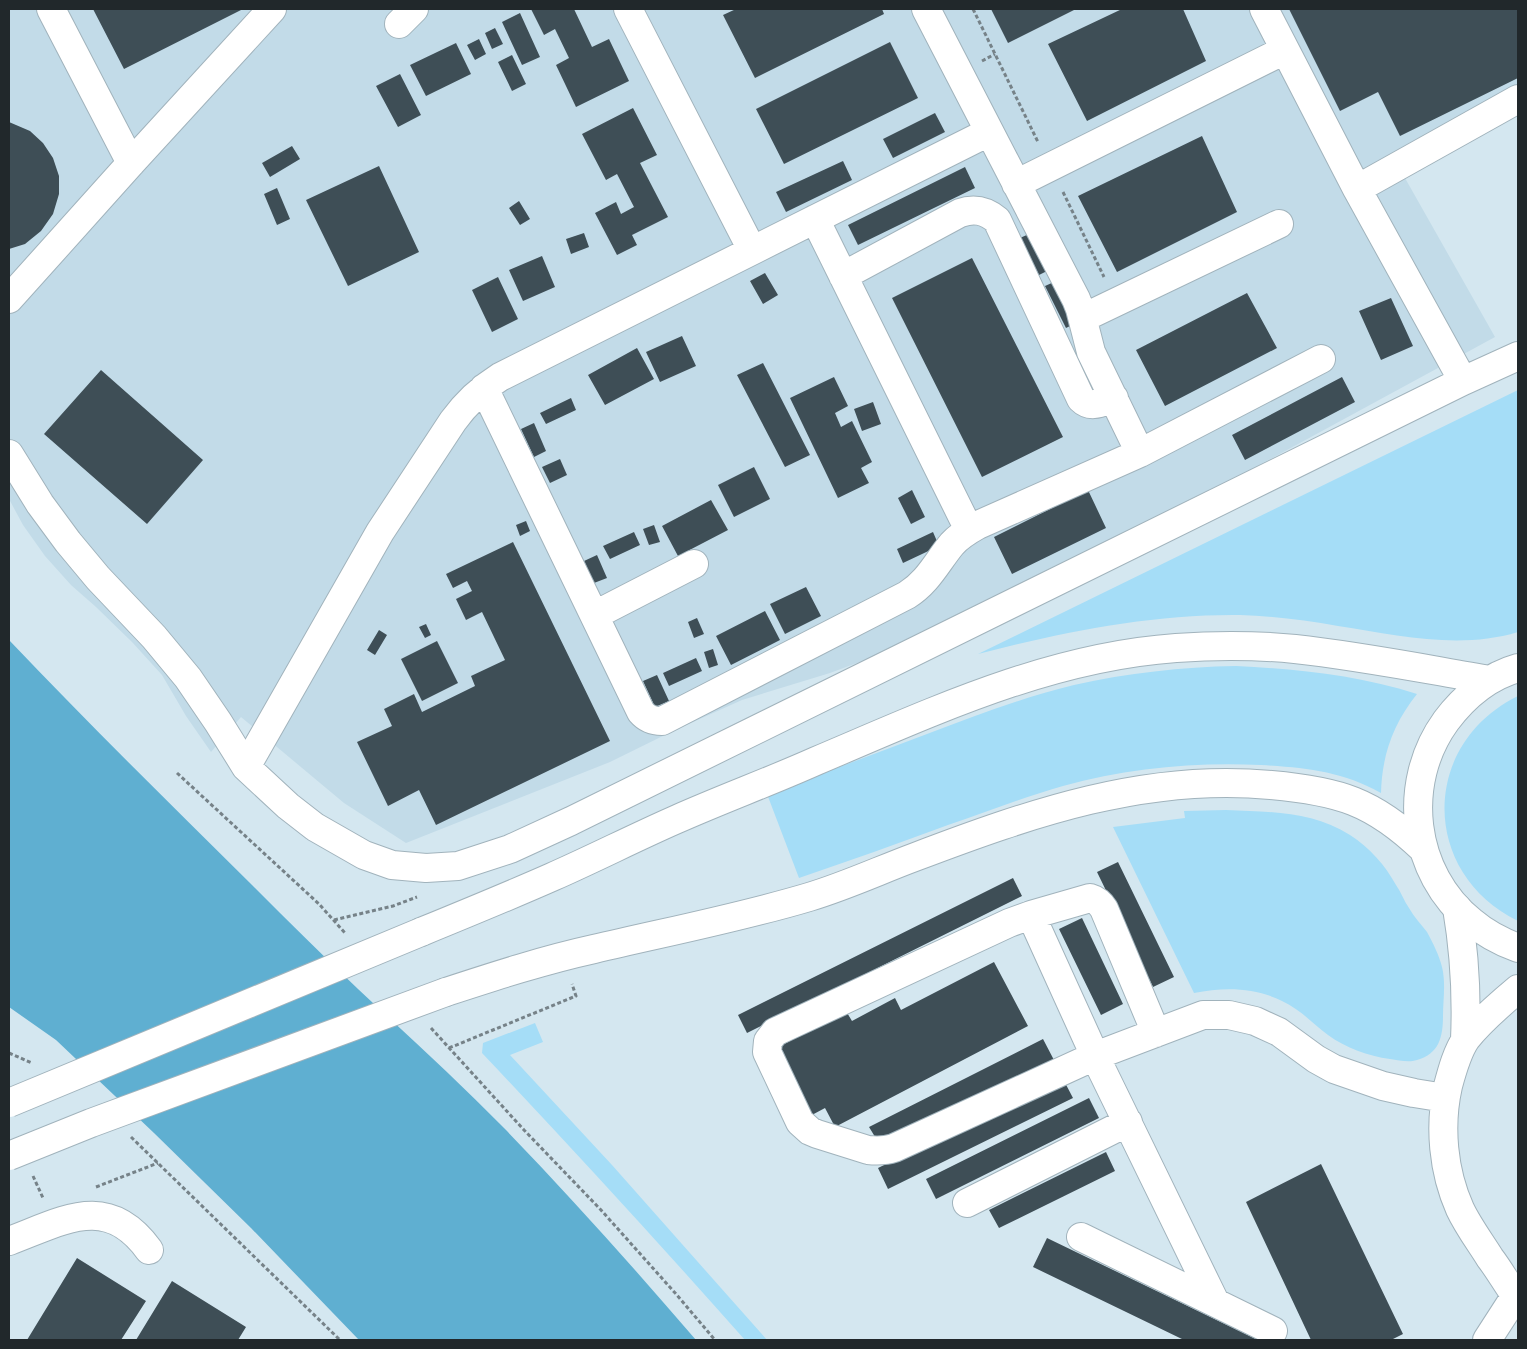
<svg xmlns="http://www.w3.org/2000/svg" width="1527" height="1349" font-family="Mulish,sans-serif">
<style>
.built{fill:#c2dbe8}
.green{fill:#a5ddf7}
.water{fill:#5fafd1}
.building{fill:#3e4e56}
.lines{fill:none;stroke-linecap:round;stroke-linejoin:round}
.minor-casing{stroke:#a1b3bc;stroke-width:30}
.major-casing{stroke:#a1b3bc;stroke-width:30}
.path{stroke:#768288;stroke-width:3;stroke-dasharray:4 2.5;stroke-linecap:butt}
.minor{stroke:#fff;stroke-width:28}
.major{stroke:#fff;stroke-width:28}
.major-bridge-casing{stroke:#a1b3bc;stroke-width:30;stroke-linecap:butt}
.major-bridge{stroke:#fff;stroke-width:28}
</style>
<rect width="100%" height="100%" fill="#d4e7f0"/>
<path class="built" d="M9,9H1518V108L1401,171L1495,337L1215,489L881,654L830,673L742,700L673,731L610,762L406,843L344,803L241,717L211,752L186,716L162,675L132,642L96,607L71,585L45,556L23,525L9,499Z"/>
<path class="green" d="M1518,390V632C1459,650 1397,635 1338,626C1305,620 1273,616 1240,615C1151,614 1063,632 978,654Z
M1236,666C1297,669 1358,675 1417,694C1393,724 1382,755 1381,793C1341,771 1306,768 1261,765C1195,762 1127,768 1063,786C1024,797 986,812 948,825C899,843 849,861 799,878L767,794C821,774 874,754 927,734C975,716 1024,697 1074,685C1128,673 1181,667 1236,666Z
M1518,696V921C1420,873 1420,744 1518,696Z
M1226,810C1270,812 1312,811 1350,835C1370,848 1385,865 1396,885C1401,892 1404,901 1409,908C1414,917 1421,924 1427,932C1433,943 1439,955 1442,967C1446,983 1443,1000 1443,1016C1443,1037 1439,1054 1417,1060C1408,1063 1399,1060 1390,1059C1368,1056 1346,1048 1328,1035C1312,1023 1301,1010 1282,1001C1254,987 1224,987 1194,993L1113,827L1185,818L1184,811Z
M535,1023L543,1042L510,1055L612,1165L767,1340H745C659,1243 571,1147 482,1053L483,1043Z"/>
<path class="water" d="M9,640C88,723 170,804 252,885C287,920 322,955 358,989C407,1035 457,1080 504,1128C571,1197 634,1268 696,1340H359L251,1228L154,1133L56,1040L9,1007Z"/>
<path class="building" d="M93,9H243L124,69Z
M531,9H574L592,47L609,39L629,81L576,107L556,65L569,58L555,29L544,35Z
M736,9H882L884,14L755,78L723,15Z
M991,9H1076L1008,43Z
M1122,9H1183L1206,61L1087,121L1048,44Z
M1289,9H1518V78L1400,136L1378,92L1340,111Z
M520,13L540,57L522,65L502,22Z
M495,28L503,44L492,49L485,33Z
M479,39L486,54L475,60L467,45Z
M890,42L918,98L784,164L756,109Z
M456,43L471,74L426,96L410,65Z
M512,55L526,84L512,91L498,62Z
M400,74L421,115L398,127L376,86Z
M633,108L657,155L640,163L668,217L632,235L637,245L617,255L595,213L616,202L621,214L634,207L617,174L606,180L582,134Z
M935,113L945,132L893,158L883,139Z
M9,122L30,131L43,143L53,158L59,176V194L53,214L41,231L25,244L9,249Z
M1202,136L1237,212L1117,272L1078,196Z
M292,146L300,159L270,177L262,163Z
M843,161L852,180L786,212L776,192Z
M379,166L419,252L348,286L306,200Z
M965,167L975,188L858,245L848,225Z
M277,188L290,219L277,225L264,194Z
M519,201L530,219L520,225L509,208Z
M584,233L589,247L571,254L566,239Z
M1029,234L1047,271L1039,275L1020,238Z
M542,256L555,287L523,301L509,270Z
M972,258L1063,437L982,477L892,298Z
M765,273L778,295L763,304L750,281Z
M498,277L518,319L492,332L472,290Z
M1054,282L1074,324L1066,328L1045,286Z
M1247,293L1277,348L1165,406L1136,350Z
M1391,298L1413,346L1381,360L1359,311Z
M682,336L696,366L660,382L646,352Z
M637,348L654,379L605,405L588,375Z
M763,363L810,455L785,467L737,375Z
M101,370L203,460L147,524L44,434Z
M834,377L848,406L835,413L841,427L852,421L872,462L861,468L869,483L838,498L790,398Z
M1342,377L1355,402L1245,460L1232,435Z
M571,398L576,410L546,424L540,413Z
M873,402L881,424L862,431L854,409Z
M534,423L546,451L534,457L521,429Z
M560,459L567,475L550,483L542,467Z
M754,467L770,499L734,517L718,485Z
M912,490L925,517L911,524L898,498Z
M1088,490L1106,528L1012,574L994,537Z
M711,500L728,530L678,556L662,526Z
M526,521L530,531L520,536L516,525Z
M654,525L660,542L649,545L643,529Z
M634,532L640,545L610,559L603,546Z
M933,532L939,546L903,563L897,549Z
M513,542L610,741L436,825L419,790L388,806L357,742L392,726L384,709L414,694L422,712L475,686L471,676L505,660L482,612L466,620L456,599L472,591L467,581L453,588L446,574Z
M597,555L607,578L594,583L584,561Z
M806,587L821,616L785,634L770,604Z
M765,611L780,640L731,665L716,636Z
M697,618L704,634L694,638L688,622Z
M426,624L431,635L425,638L419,627Z
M379,630L387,635L375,655L367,650Z
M437,641L458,683L422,701L401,659Z
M713,649L718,665L709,668L704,652Z
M696,658L702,671L669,686L663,673Z
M657,675L669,701L655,707L643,681Z
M1118,862L1174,977L1153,987L1097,872Z
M1013,878L1022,896L747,1033L738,1015Z
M1082,918L1123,1004L1101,1015L1059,929Z
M994,962L1028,1026L835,1127L825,1108L810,1116L775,1049L846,1011L852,1021L895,998L901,1010Z
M1043,1039L1055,1062L880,1145L869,1127Z
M1062,1077L1073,1098L888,1189L878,1168Z
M1089,1098L1099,1118L936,1199L926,1179Z
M1106,1152L1115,1171L999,1228L989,1210Z
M1321,1164L1403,1334L1391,1340H1311L1246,1202Z
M1047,1238L1258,1340H1184L1033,1267Z
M77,1258L146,1301L121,1340H27Z
M172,1281L246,1327L238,1340H136Z"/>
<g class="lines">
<g class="minor-casing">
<path id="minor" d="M51,9L131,163
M628,9L752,250
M926,9L1076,299L1080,309L1091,352L1140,453
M1264,9L1357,189L1463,381
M399,24L414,9
M1016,184L1285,50
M1357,189L1518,99
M815,219L969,530
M843,276L960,213C974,208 985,210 997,220L1081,399C1091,409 1102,402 1114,398
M9,299L131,163L272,9
M1083,318L1279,224
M484,388L641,712C647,719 653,721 662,721L907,595C928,582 937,562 952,544C959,536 969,530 978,525L1140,453L1321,359
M9,454L40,504L68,542L98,578L154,637L188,678L218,722L246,767L288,806L315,827L364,855L392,865L426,868L458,866L510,849L571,821L1463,381L1518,356
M595,615L694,564
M246,767L380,532L453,421C466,403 481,389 500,377L989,132
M1457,908C1465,955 1467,994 1465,1040
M1031,915L1095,1056L1215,1302
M1518,989C1500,1004 1480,1021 1466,1039C1457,1052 1452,1071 1448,1086C1439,1126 1443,1171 1460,1209C1468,1226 1480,1242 1490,1258C1500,1271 1508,1286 1518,1299
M1156,1033L1104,909C1100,903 1097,900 1090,898L1031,915L1009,923L775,1032L768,1041L767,1052L800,1122L810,1131L817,1134L868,1150C877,1151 885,1151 894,1148L1095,1056L1203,1015H1229L1255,1021L1279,1032L1316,1059L1334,1069L1383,1086L1414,1093L1445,1098
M967,1203L1128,1122
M1081,1237L1273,1331
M9,1241C63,1221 107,1192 149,1250
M1487,1340L1518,1292"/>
</g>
<g class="major-casing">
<path id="major" d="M1518,668C1489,676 1464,697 1446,721C1401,783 1411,873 1472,922C1486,934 1502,942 1518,948
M421,932C465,914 509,896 552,877C593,859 634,838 675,820C722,799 769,782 816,761C932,712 1048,657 1176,648C1216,645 1255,645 1295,649C1360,656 1425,669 1490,680
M446,992C495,976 544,960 594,949C666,932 739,918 809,897C846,886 880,870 915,857C1031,813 1146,773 1271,785C1338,791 1373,801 1423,849"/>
</g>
<path class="path" d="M973,9L1038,142
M982,61L995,54
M1063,192L1104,277
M177,773L319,904L345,933
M334,920L393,906L417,897
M431,1028L524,1130L601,1210L676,1294L715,1340
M449,1048L576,996L572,984
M9,1053L32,1063
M131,1137L340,1340
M33,1176L43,1198
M96,1187L158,1163"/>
<use href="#minor" class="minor"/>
<use href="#major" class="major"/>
<g class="major-bridge-casing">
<path id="major-bridge" d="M9,1103L421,932
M9,1156L91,1123L446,992"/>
</g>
<use href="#major-bridge" class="major-bridge"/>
</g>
<rect width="1527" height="1349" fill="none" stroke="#21282b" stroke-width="20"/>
</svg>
